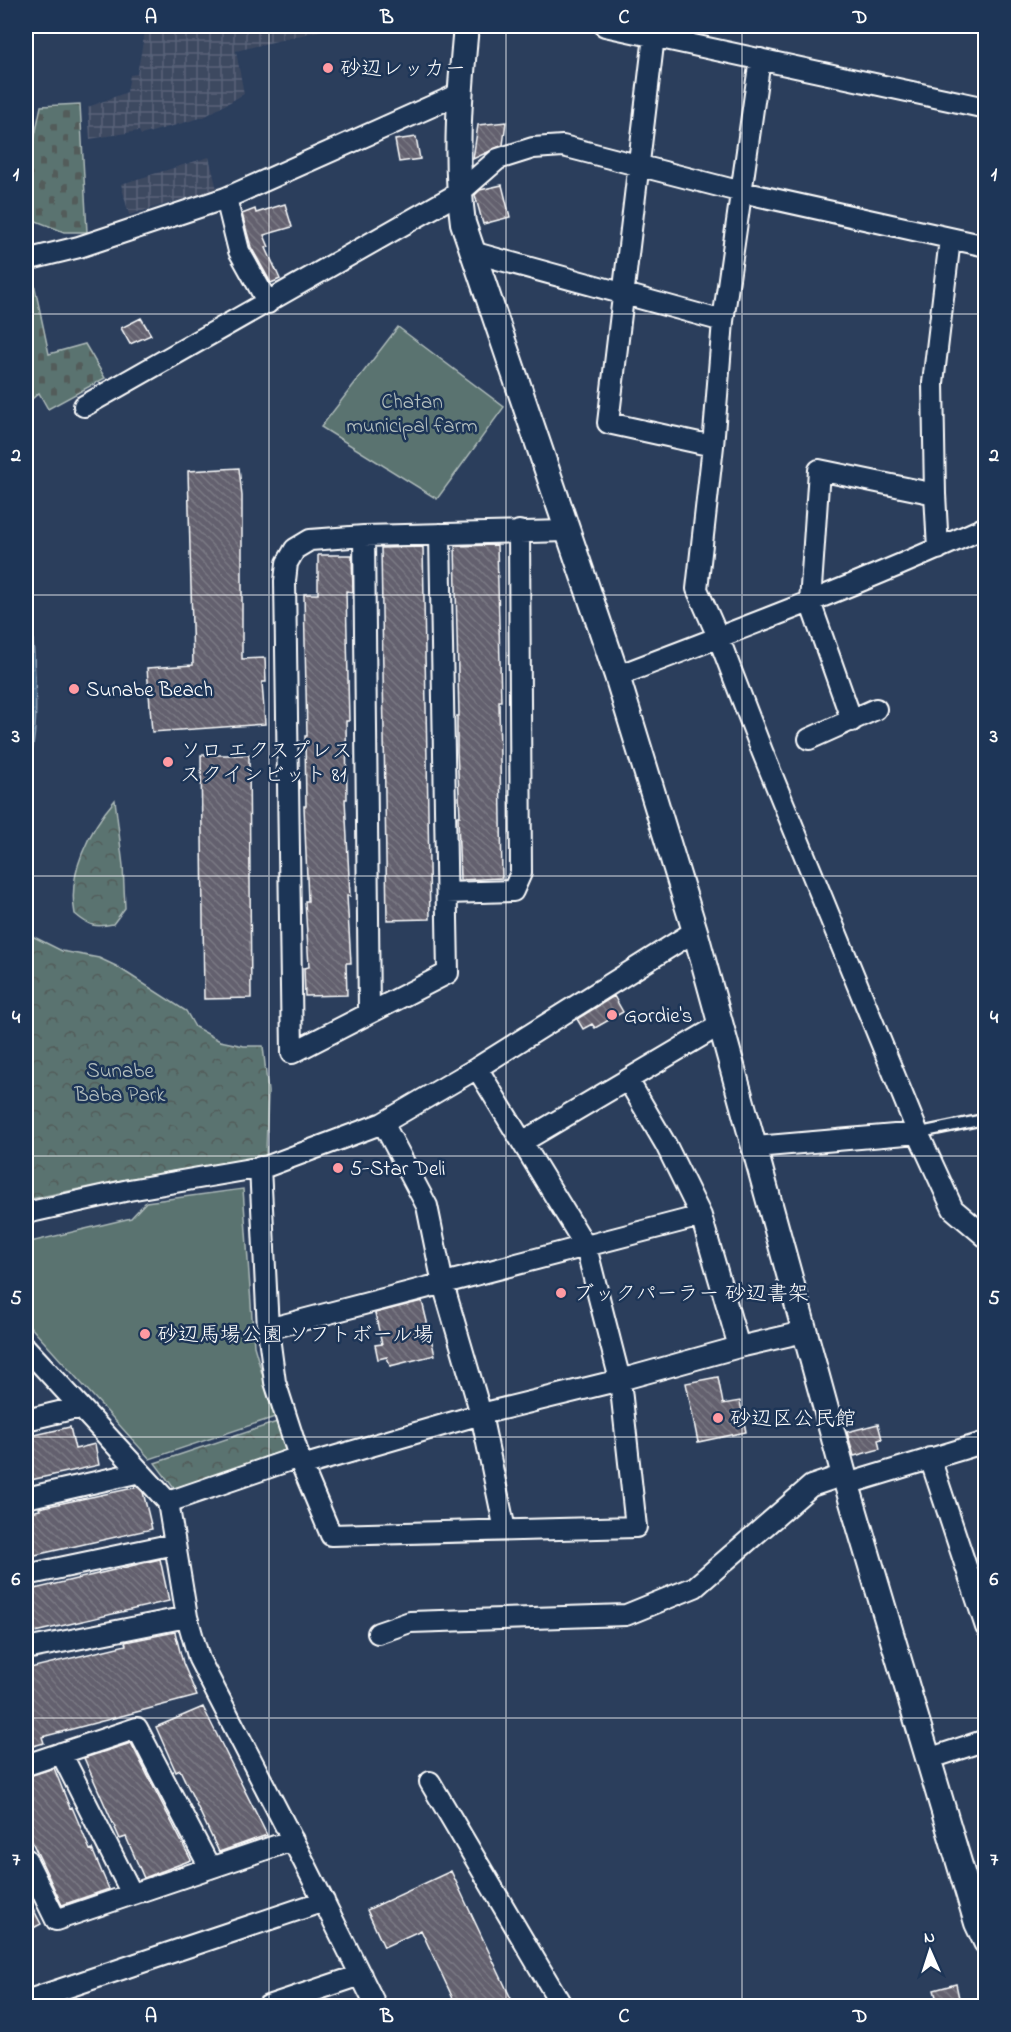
<svg xmlns="http://www.w3.org/2000/svg" width="1011" height="2032" font-family="'Indie Flower','Klee One',sans-serif">
<style>
.industrial{fill:url(#industrial-grid)}
.green{fill:#5a7370;stroke:#acb9b8;stroke-width:1.5}
.forest{fill:url(#forest-crowns);stroke:#acb9b8;stroke-width:1.5}
.cemetery{fill:url(#cemetery-stones);stroke:#acb9b8;stroke-width:1.5}
.water{fill:url(#water-ripples);stroke:#8fa4b9;stroke-width:1.5}
.building{fill:url(#building-back-hatch);stroke:#fff;stroke-width:1.5}
.lines{fill:none;stroke-linecap:round;stroke-linejoin:round}
.service-casing{stroke:#fff;stroke-width:14}
.minor-casing{stroke:#fff;stroke-width:24}
.tertiary-casing{stroke:#fff;stroke-width:28}
.service{stroke:#1d3557;stroke-width:9}
.minor{stroke:#1d3557;stroke-width:20}
.tertiary{stroke:#1d3557;stroke-width:24}
.grid{fill:none;stroke:#fff;stroke-width:1.5;stroke-opacity:0.55}
.poi-dot{fill:#ff9aa2;stroke:#1d3557;stroke-width:2}
.labels{text-anchor:middle;stroke-width:5;stroke-linejoin:round;paint-order:stroke}
.poi-label{font-size:21px;fill:#fff;stroke:#1d3557;text-anchor:start}
.park-label{font-size:21px;fill:#b5c0bf;stroke:#1d3557}
.neatline{fill:none;stroke:#fff;stroke-width:2}
.grid-label{font-size:20px;text-anchor:middle;font-weight:bold;fill:#fff}
</style>
<defs>
<pattern id="industrial-grid" width="8" height="8" patternUnits="userSpaceOnUse" patternTransform="scale(1.5)"><rect width="8" height="8" fill="#3c4861"/><path d="M0 4h8M4 0v8" fill="none" stroke="#596379"/></pattern>
<pattern id="forest-crowns" width="20" height="18" patternUnits="userSpaceOnUse" patternTransform="scale(1.5)"><rect width="20" height="18" fill="#5a7370"/><path d="M2 6a3 3 0 1 1 6 0M12 15a3 3 0 1 1 6 0" fill="none" stroke="#525c5a"/></pattern>
<pattern id="cemetery-stones" width="16" height="16" patternUnits="userSpaceOnUse" patternTransform="scale(1.5)"><rect width="16" height="16" fill="#5a7370"/><path d="M2 7V4a2 2 0 0 1 4 0v3zM10 15v-3a2 2 0 0 1 4 0v3z" fill="#525c5a"/></pattern>
<pattern id="water-ripples" width="26" height="14" patternUnits="userSpaceOnUse" patternTransform="scale(1.5)"><rect width="26" height="14" fill="#44678a"/><path d="M2 4q2-2 4 0t4 0M15 11q2-2 4 0t4 0" fill="none" stroke="#607e9c"/></pattern>
<pattern id="building-back-hatch" width="6" height="6" patternUnits="userSpaceOnUse" patternTransform="scale(1.5)"><rect width="6" height="6" fill="#63616e"/><path d="M-1 5l2 2M0 0l6 6M5-1l2 2" fill="none" stroke="#7a7984"/></pattern>
</defs>
<rect width="100%" height="100%" fill="#2b3e5c"/>
<filter id="ink" filterUnits="userSpaceOnUse"><feTurbulence type="fractalNoise" baseFrequency=".0167" numOctaves="2"/><feDisplacementMap in="SourceGraphic" scale="12" xChannelSelector="R" yChannelSelector="G"/><feConvolveMatrix kernelMatrix="1 2 1 2 8 2 1 2 1" color-interpolation-filters="sRGB"/></filter>
<g filter="url(#ink)">
<path class="industrial" d="M146,26H339L236,51L244,94L204,117L141,135L139,131L90,139L88,107L127,92L130,75L137,74Z
M209,157L217,189L129,215L121,184Z"/>
<path class="green" d="M398,327L504,407L437,499L321,427Z
M243,1189L254,1346L275,1417L150,1459L26,1322V1243L131,1218L146,1202Z"/>
<path class="forest" d="M115,800L123,866L125,908L113,924C95,928 89,926 75,914C67,874 89,830 115,800Z
M32,936L62,951L99,958L116,966L186,1011L195,1027L220,1041L244,1046H263L268,1092L266,1156L127,1179L26,1200V946Z
M277,1422L288,1455L176,1491L155,1463Z"/>
<path class="cemetery" d="M80,104L87,232H64L36,221L26,199V179L41,106Z
M31,269L49,354L85,344L105,378L48,409L39,393L26,404V273Z"/>
<path class="water" d="M26,586C33,609 32,632 34,655C36,696 39,737 26,776Z"/>
<path class="building" d="M506,122L503,145L473,159L478,125Z
M416,137L420,159L399,162L395,140Z
M502,185L510,217L483,224L475,195L480,190Z
M285,204L292,227L264,235L269,247L266,248L280,279L271,283L251,247L242,214L255,209L256,213Z
M141,318L151,335L130,344L121,328Z
M239,468L242,496V659L265,658L266,682H262L265,724L152,732L147,668L193,665L188,471Z
M497,545L501,701H499L502,878L460,880L458,816H460L457,751V716H459L455,546Z
M423,547L430,919L387,920L381,548Z
M318,555H352L353,592L346,591L349,721H346L347,799H345L350,896H347L351,963H346L347,995L305,996L304,968L309,967L305,901H308L304,806H306L305,736H307L304,594H318Z
M201,755H249L251,998L204,999Z
M614,996L623,1012L595,1028L592,1024L583,1029L577,1019Z
M422,1301L435,1355L390,1366L387,1357L378,1359L375,1345L382,1344L375,1313Z
M718,1377L723,1404L740,1401L746,1432L698,1442L686,1383Z
M878,1424L882,1439L878,1440L880,1449L854,1456L847,1432Z
M70,1427L75,1449L95,1444L99,1465L26,1481V1437Z
M138,1487L143,1492L152,1529L26,1557V1513L40,1510L39,1508Z
M160,1559L169,1601L26,1634V1591Z
M175,1632L183,1663L197,1696L42,1737L44,1743L26,1748V1669L126,1645L125,1642Z
M203,1707L267,1835L219,1852L180,1770L176,1772L156,1727Z
M131,1743L191,1860L144,1878L126,1837L120,1839L84,1758Z
M54,1768L70,1808L72,1807L90,1850L92,1849L109,1889L62,1905L26,1829V1777Z
M451,1871L497,1969L515,2007H457L421,1930L384,1947L367,1910Z
M26,1895L41,1924L26,1932Z
M956,1984L961,2007H939L934,1990Z"/>
<g class="lines">
<g class="service-casing">
<path id="service" d="M918,1133L986,1119"/>
</g>
<g class="minor-casing">
<path id="minor" d="M605,26L986,108
M654,36L608,423L713,446
M760,59L723,321L713,446L697,589L719,639L762,751L918,1133L953,1209L986,1237
M226,198L239,251L268,303
M472,252L723,321
M26,260L79,247L226,198L459,94
M84,406L459,193L498,159L533,148L563,146L742,192L986,246
M440,534L448,973L292,1053L285,581L287,563L295,549L310,540L364,536L567,531
M364,536L369,1013
M938,549L935,494L933,383L950,239
M617,676C741,629 865,582 986,527
M852,721L810,602L819,470L935,494
M809,739L876,709
M447,893L513,891L521,873L519,531
M477,1068L522,1142L720,1025
M628,1080L666,1145L701,1216L739,1347
M383,1123L427,1206L443,1284L481,1414L505,1530
M755,1147L918,1133
M260,1167L268,1329L275,1382L302,1466L331,1535L636,1527L620,1380L586,1247L522,1142
M26,1213L129,1190L268,1166L383,1123L477,1068L695,931
M268,1329L701,1216
M26,1348L168,1502L187,1617L199,1659L304,1862L376,2006
M26,1420L80,1407
M930,1458L986,1627
M302,1466L481,1414L620,1380L739,1347L804,1332
M847,1484L986,1442
M26,1498L140,1472
M168,1502L299,1457
M26,1575L174,1544
M378,1633L410,1622L626,1615L695,1587L811,1486L844,1475
M26,1649L187,1617
M61,1753L132,1894
M928,1759L986,1740
M26,1765L137,1728L210,1868
M430,1782L562,2006
M26,1859L56,1920L293,1840
M26,2001L324,1901
M268,2006L361,1975"/>
</g>
<g class="tertiary-casing">
<path id="tertiary" d="M466,26C460,91 454,157 463,223L617,676L695,931L844,1475L977,1923L986,1942"/>
</g>
<use href="#service" class="service"/>
<use href="#minor" class="minor"/>
<use href="#tertiary" class="tertiary"/>
</g>
</g>
<path class="grid" d="M269,26V2006M506,26V2006M742,26V2006M26,314H986M26,595H986M26,876H986M26,1156H986M26,1437H986M26,1718H986"/>
<g class="poi-dot">
<circle cx="328" cy="68" r="6"/>
<circle cx="74" cy="689" r="6"/>
<circle cx="168" cy="762" r="6"/>
<circle cx="612" cy="1015" r="6"/>
<circle cx="338" cy="1168" r="6"/>
<circle cx="561" cy="1293" r="6"/>
<circle cx="145" cy="1334" r="6"/>
<circle cx="718" cy="1418" r="6"/>
</g>
<g class="labels">
<g class="poi-label">
<text x="340" y="75">砂辺レッカー</text>
<text x="86" y="696">Sunabe Beach</text>
<text x="180" y="757">ソロ エクスプレス<tspan x="180" dy="24">スクインビット 81</tspan></text>
<text x="624" y="1022">Gordie's</text>
<text x="350" y="1175">5-Star Deli</text>
<text x="573" y="1300">ブックパーラー 砂辺書架</text>
<text x="157" y="1341">砂辺馬場公園 ソフトボール場</text>
<text x="730" y="1425">砂辺区公民館</text>
</g>
<g class="park-label">
<text x="412" y="408">Chatan<tspan x="412" dy="24">municipal farm</tspan></text>
<text x="120" y="1077">Sunabe<tspan x="120" dy="24">Baba Park</tspan></text>
</g>
</g>
<rect width="1011" height="2032" fill="none" stroke="#1d3557" stroke-width="66"/>
<g transform="translate(930 1951) rotate(357)" stroke="#1d3557" stroke-width="4.5" paint-order="stroke">
<path d="M0-4.5L10 22L0 15L-10 22Z" fill="#ffffff"/>
<text y="-9" font-size="16" font-weight="bold" text-anchor="middle" fill="#ffffff">N</text>
</g>
<rect x="33" y="33" width="945" height="1966" class="neatline"/>
<g class="grid-label">
<text x="151" y="23">A</text>
<text x="387" y="23">B</text>
<text x="624" y="23">C</text>
<text x="860" y="23">D</text>
<text x="16" y="180">1</text>
<text x="994" y="180">1</text>
<text x="16" y="461">2</text>
<text x="994" y="461">2</text>
<text x="16" y="742">3</text>
<text x="994" y="742">3</text>
<text x="16" y="1023">4</text>
<text x="994" y="1023">4</text>
<text x="16" y="1304">5</text>
<text x="994" y="1304">5</text>
<text x="16" y="1585">6</text>
<text x="994" y="1585">6</text>
<text x="16" y="1865">7</text>
<text x="994" y="1865">7</text>
<text x="151" y="2022">A</text>
<text x="387" y="2022">B</text>
<text x="624" y="2022">C</text>
<text x="860" y="2022">D</text>
</g>
</svg>
